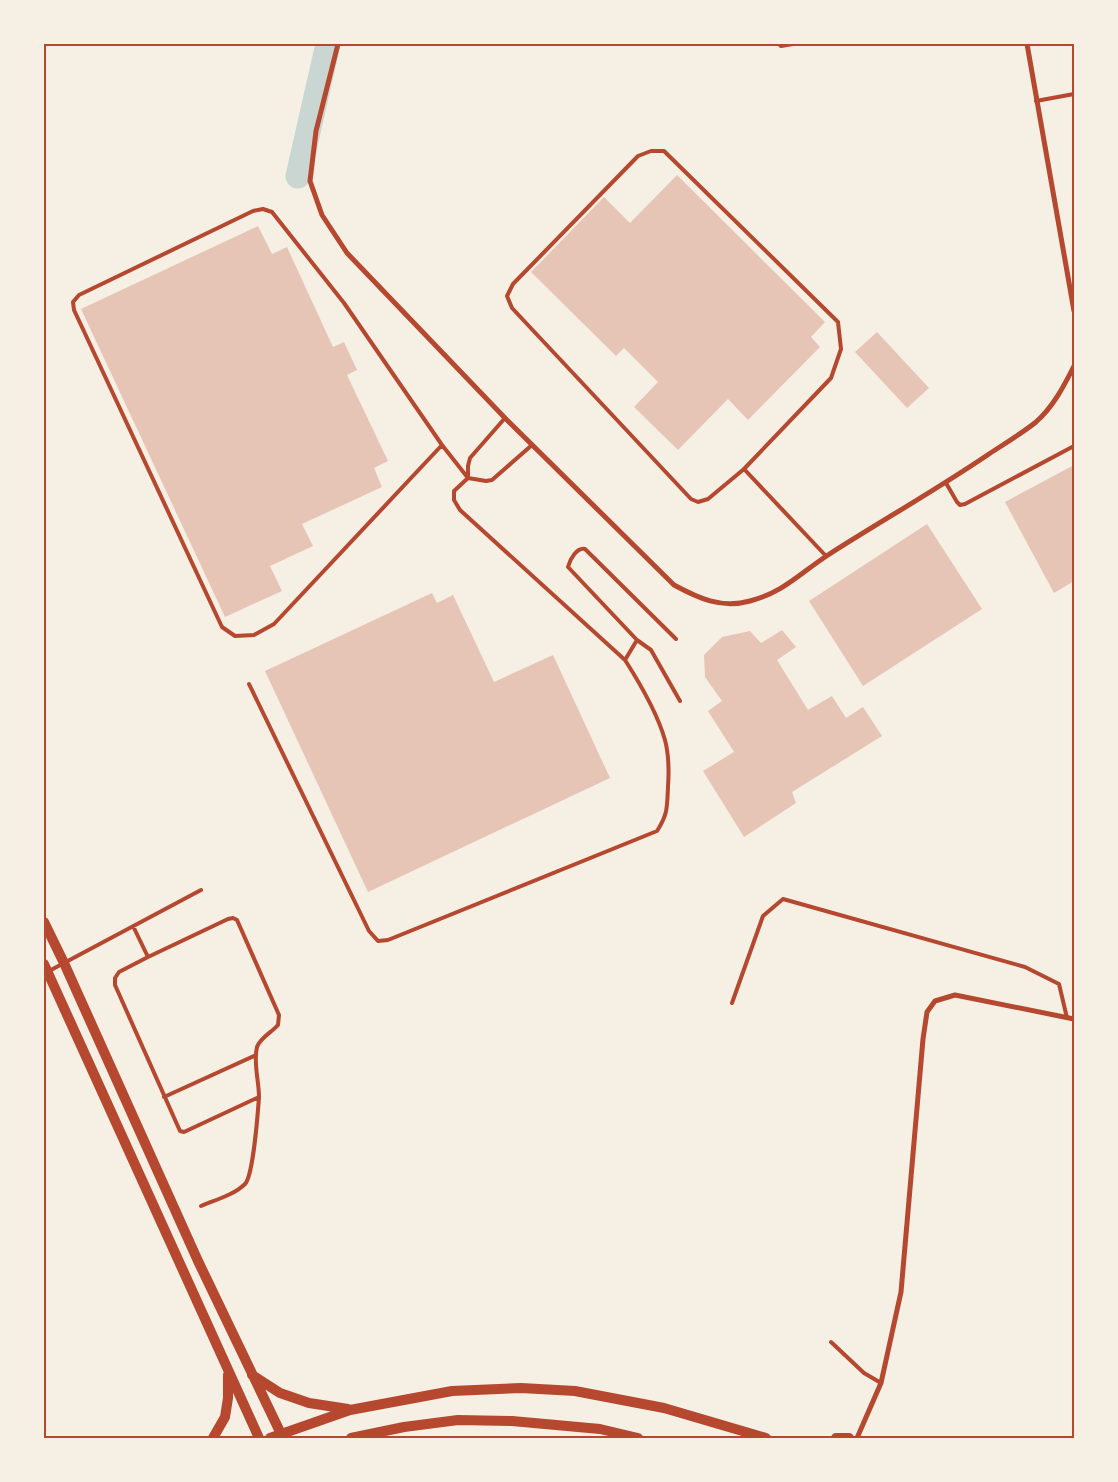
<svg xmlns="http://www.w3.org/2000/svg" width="1118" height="1482" font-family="'Alegreya Sans',sans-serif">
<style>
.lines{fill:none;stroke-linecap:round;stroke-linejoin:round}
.river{stroke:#c9d6d2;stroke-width:25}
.building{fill:#e6c5b7}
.service{stroke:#b5482f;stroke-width:4}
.minor{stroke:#b5482f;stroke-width:5}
.secondary{stroke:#b5482f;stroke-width:10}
.neatline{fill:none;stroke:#b5482f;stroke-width:2}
</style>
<rect width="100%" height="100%" fill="#f6efe4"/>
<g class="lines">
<path class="river" d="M298,176L328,44"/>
</g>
<path class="building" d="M677,175L825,322L811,337L820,347L748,420L728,399L678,450L634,407L658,382L624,348L616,356L531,272L604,197L630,223Z
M258,226L272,254L287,247L333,347L344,342L357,370L347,375L388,461L374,468L382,487L302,524L313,546L270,566L282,591L225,617L81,309Z
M877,332L929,388L907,408L855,352Z
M1074,465V581L1054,593L1005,502Z
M927,524L982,609L863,686L809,601Z
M432,593L437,603L453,595L494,682L553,655L610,778L368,892L265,671Z
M782,630L796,647L777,660L808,710L832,696L846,718L863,707L882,736L792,792L796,803L744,837L703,771L734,752L708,711L722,701L705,677L704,655L722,637L750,631L761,643Z"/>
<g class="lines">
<path class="service" d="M779,44L781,46L793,44
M1036,101L1074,94
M442,445L274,624L254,635L235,636L222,627L74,310L73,302L79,295L253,211L263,209L272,212L344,303L442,445L468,478L486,481L492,480L532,445
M744,469L708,499L698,502L691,499L512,308L507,296L513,284L638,156L651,151H664L838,322L841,349L831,378L744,469L826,556
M468,478V466L470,458L505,418
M946,483L957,502L960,505L965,504L1074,446
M637,640L651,650L680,701
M625,660L637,640L568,567C570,559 577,547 585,549L676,639
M249,684L369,931L378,941L388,940L657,831C668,814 667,807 668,787C669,772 669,755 665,740C657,712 641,685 625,660L460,510L454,500V491L468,478
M133,926L148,957L119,972L115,978V985L180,1131L184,1132L259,1097
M148,957L228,919L233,918L237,920L279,1015L278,1025C272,1032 260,1038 257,1047C253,1062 259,1081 259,1097C258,1111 253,1176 245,1184C234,1195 215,1200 201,1206
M49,971L201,890
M732,1003L763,916L783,899L1025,967L1059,984L1067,1018
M164,1097L256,1055
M831,1342L864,1373L881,1383"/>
<path class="minor" d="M338,44L316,131L310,181L322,215L347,253L505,418L674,585C698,598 721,609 750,601C784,592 799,574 828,555C881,521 936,490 989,454C1004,444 1021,434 1036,422C1053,407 1064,386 1074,366
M1027,44L1074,311
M857,1438L881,1383L901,1292L923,1039L927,1012L935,1001L955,995L1074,1019"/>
<path class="secondary" d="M44,922L64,963L198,1261L283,1438
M44,964L259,1438
M252,1375L280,1393L309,1403L348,1409
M213,1438L225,1417L228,1398V1375
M270,1438L350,1410L452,1391L521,1388L575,1391L664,1408L766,1438
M351,1438L404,1427L458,1420L512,1421L600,1429L638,1438
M836,1438H849"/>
</g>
<rect width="1118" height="1482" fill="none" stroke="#f6efe4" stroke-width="90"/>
<rect x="45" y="45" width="1028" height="1392" class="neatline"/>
</svg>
